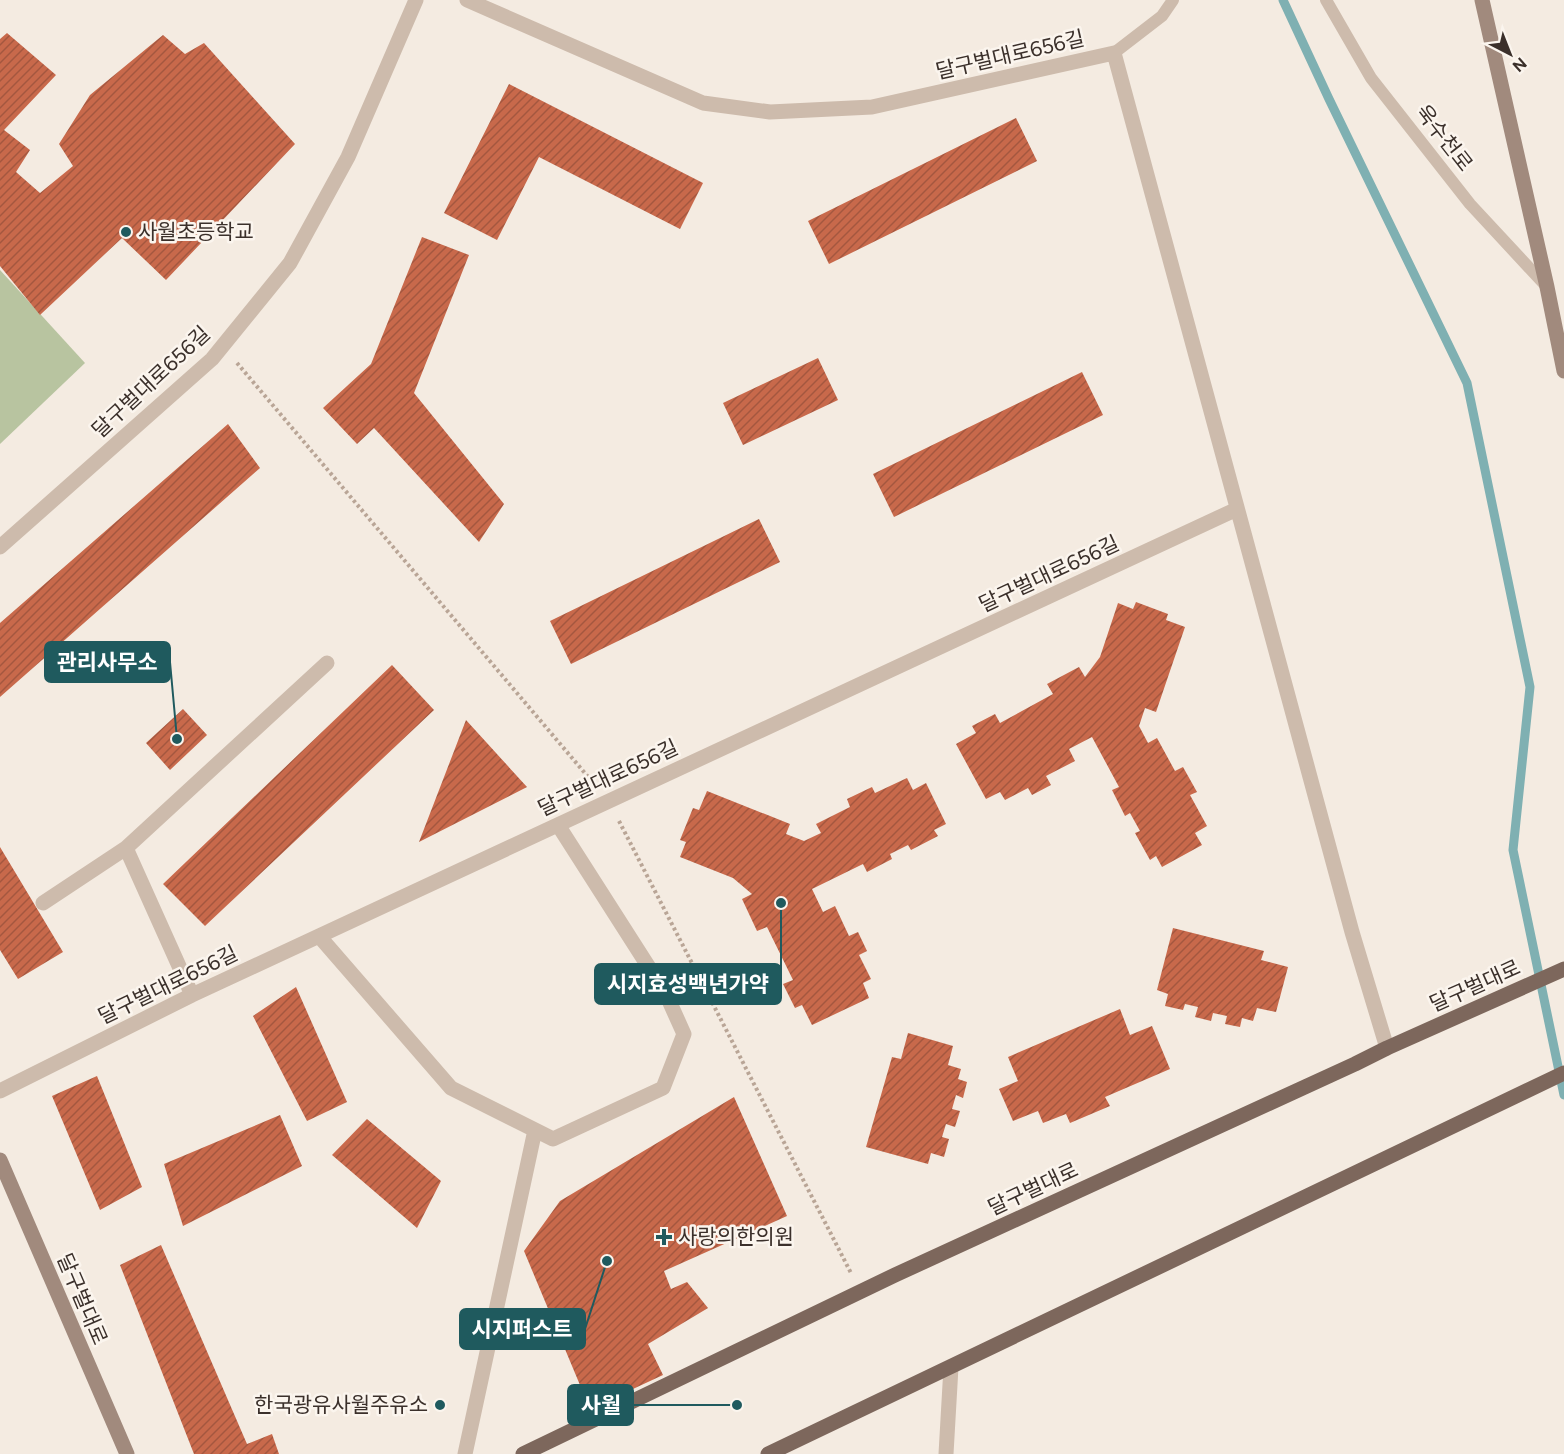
<svg xmlns="http://www.w3.org/2000/svg" width="1564" height="1454" font-family="Figtree,'Noto Sans KR',sans-serif">
<style>
.pitch{fill:#b8c4a0}
.lines{fill:none;stroke-linecap:round;stroke-linejoin:round}
.stream{stroke:#7fb0b2;stroke-width:9}
.building{fill:url(#building-hatch)}
.path{stroke:#b9a596;stroke-width:4;stroke-dasharray:3 3;stroke-linecap:butt}
.lane{stroke:#cdbbac;stroke-width:12}
.street{stroke:#cdbbac;stroke-width:15}
.secondary{stroke:#a18a7d;stroke-width:15}
.primary{stroke:#7d675c;stroke-width:15}
.poi-dot{fill:#1f5a5e;stroke:#fbf5ee;stroke-width:2}
.labels{text-anchor:middle;stroke-width:5;stroke-linejoin:round;paint-order:stroke}
.street-label{font-size:21px;fill:#3b302b;stroke:#fbf5ee}
.poi-label{font-size:21px;fill:#3b302b;stroke:#fbf5ee;text-anchor:start}
.leader{fill:none;stroke:#1f5a5e;stroke-width:2}
.callout-dot{fill:#1f5a5e;stroke:#fbf5ee;stroke-width:2}
.callout{fill:#1f5a5e;stroke:#1f5a5e;stroke-width:2}
.callout-label{font-size:22px;text-anchor:middle;font-weight:bold;fill:#fff}
</style>
<defs>
<pattern id="building-hatch" width="6" height="6" patternUnits="userSpaceOnUse" patternTransform="scale(1.5)"><rect width="6" height="6" fill="#c8694b"/><path d="M-1 1l2-2M0 6l6-6M5 7l2-2" fill="none" stroke="#a4573f"/></pattern>
</defs>
<rect width="100%" height="100%" fill="#f4ebe1"/>
<path class="pitch" d="M0,270L85,363L0,444Z"/>
<g class="lines">
<path class="stream" d="M1283,0L1329,99L1467,383L1530,687L1513,850L1564,1095"/>
</g>
<path class="building" d="M7,33L56,75L4,130L30,150L16,172L40,193L73,166L59,144L90,95L163,35L185,54L204,43L295,144L166,280L122,238L40,315L0,266V39Z
M509,84L703,183L680,229L539,157L497,240L444,213Z
M1016,118L1037,161L829,264L808,221Z
M422,237L469,255L414,393L504,504L479,542L374,428L357,444L323,408L371,364Z
M818,358L838,400L743,445L723,403Z
M1082,372L1103,415L894,517L873,474Z
M228,424L260,468L0,697V623Z
M759,519L780,562L571,664L550,621Z
M1136,602L1168,614L1166,620L1185,627L1156,712L1145,708L1139,726L1148,743L1157,738L1175,771L1183,767L1197,792L1190,795L1207,826L1195,833L1202,845L1162,867L1156,856L1150,860L1135,833L1140,831L1130,813L1125,816L1112,790L1119,787L1092,737L1069,749L1075,761L1046,776L1051,785L1032,795L1028,788L1005,800L1000,792L986,799L956,744L976,733L972,726L995,714L1000,723L1053,694L1047,684L1079,667L1085,677L1100,657L1118,603L1133,609Z
M392,665L434,710L205,926L163,884Z
M183,709L207,735L170,770L146,743Z
M466,720L527,787L419,842Z
M907,778L913,790L926,783L946,824L934,830L938,836L911,850L908,845L890,854L892,859L867,872L863,864L812,889L823,912L835,906L849,936L858,932L867,951L859,955L871,979L863,983L869,998L812,1025L802,1005L795,1008L783,984L793,980L767,927L757,931L742,899L752,894L733,878L680,857L686,842L680,840L693,808L699,810L707,791L790,824L786,834L804,841L821,833L816,824L850,807L847,799L872,787L875,793Z
M0,847L63,952L18,979L0,950Z
M1173,928L1264,951L1261,960L1288,967L1276,1012L1257,1008L1253,1021L1242,1018L1240,1027L1225,1024L1227,1016L1213,1013L1211,1021L1195,1017L1198,1007L1185,1004L1183,1010L1165,1006L1168,994L1157,990Z
M296,987L347,1102L307,1121L253,1016Z
M1120,1009L1130,1035L1152,1026L1170,1069L1105,1097L1110,1106L1070,1123L1066,1114L1043,1123L1038,1111L1013,1121L999,1089L1018,1081L1008,1057Z
M908,1033L953,1046L948,1065L961,1069L958,1079L967,1082L963,1098L956,1095L952,1109L960,1111L955,1127L946,1124L942,1137L949,1139L944,1157L931,1153L928,1164L866,1147L892,1057L901,1059Z
M97,1076L142,1187L100,1210L52,1096Z
M734,1097L787,1216L664,1271L671,1289L687,1282L708,1308L648,1344L663,1375L590,1409L524,1251L560,1201Z
M280,1115L302,1166L183,1226L164,1164Z
M367,1119L441,1181L417,1228L332,1155Z
M161,1245L247,1444L272,1434L279,1454H194L120,1265Z"/>
<g class="lines">
<path class="path" d="M237,363L595,785
M619,821L851,1273"/>
<path class="lane" d="M1326,0L1371,78L1470,204L1547,287
M1114,53L1162,16L1173,0"/>
<path class="street" d="M467,0L703,103L770,112L872,107L1114,53L1352,932L1387,1048
M0,547L212,359L290,263L348,157L416,0
M126,848L327,663
M43,903L126,848L192,995
M319,936L451,1088L553,1139L663,1088L684,1034L666,994L558,825
M0,1091L192,995L1237,509
M465,1454L535,1130
M946,1454L951,1367"/>
<path class="secondary" d="M1482,0L1547,287L1564,371
M0,1160L127,1454"/>
<path class="primary" d="M523,1454L895,1275L1355,1064L1387,1048L1564,969
M768,1454L1564,1073"/>
</g>
<g class="poi-dot">
<circle cx="126" cy="232" r="6"/>
<path d="M661 1228h6v6h6v6h-6v6h-6v-6h-6v-6h6z"/>
<circle cx="440" cy="1405" r="6"/>
</g>
<g class="labels">
<g class="street-label">
<text transform="translate(1010 55) rotate(-13)" y="7">달구벌대로656길</text>
<text transform="translate(1444 138) rotate(52)" y="7">욱수천로</text>
<text transform="translate(151 382) rotate(-43)" y="7">달구벌대로656길</text>
<text transform="translate(1049 574) rotate(-25)" y="7">달구벌대로656길</text>
<text transform="translate(608 778) rotate(-25)" y="7">달구벌대로656길</text>
<text transform="translate(168 985) rotate(-26)" y="7">달구벌대로656길</text>
<text transform="translate(1475 986) rotate(-24)" y="7">달구벌대로</text>
<text transform="translate(1033 1189) rotate(-25)" y="7">달구벌대로</text>
<text transform="translate(82 1299) rotate(67)" y="7">달구벌대로</text>
</g>
<g class="poi-label">
<text x="138" y="239">사월초등학교</text>
<text x="678" y="1244">사랑의한의원</text>
<text x="428" y="1412" text-anchor="end">한국광유사월주유소</text>
</g>
</g>
<path class="leader" d="M177 739L170 662M781 903L781 984M607 1261L585 1329M737 1405L633 1405"/>
<g class="callout-dot">
<circle cx="177" cy="739" r="6"/>
<circle cx="781" cy="903" r="6"/>
<circle cx="607" cy="1261" r="6"/>
<circle cx="737" cy="1405" r="6"/>
</g>
<g class="callout">
<rect x="45" y="642" width="125" height="40" rx="6"/>
<rect x="595" y="964" width="186" height="40" rx="6"/>
<rect x="460" y="1309" width="125" height="40" rx="6"/>
<rect x="568" y="1385" width="65" height="40" rx="6"/>
</g>
<g class="callout-label">
<text x="107" y="670">관리사무소</text>
<text x="688" y="992">시지효성백년가약</text>
<text x="522" y="1337">시지퍼스트</text>
<text x="601" y="1413">사월</text>
</g>
<g transform="translate(1510 54) rotate(138)" stroke="#fbf5ee" stroke-width="4.5" paint-order="stroke">
<path d="M0-4.5L10 22L0 15L-10 22Z" fill="#3b302b"/>
<text y="-9" font-size="16" font-weight="bold" text-anchor="middle" fill="#3b302b">N</text>
</g>
</svg>
